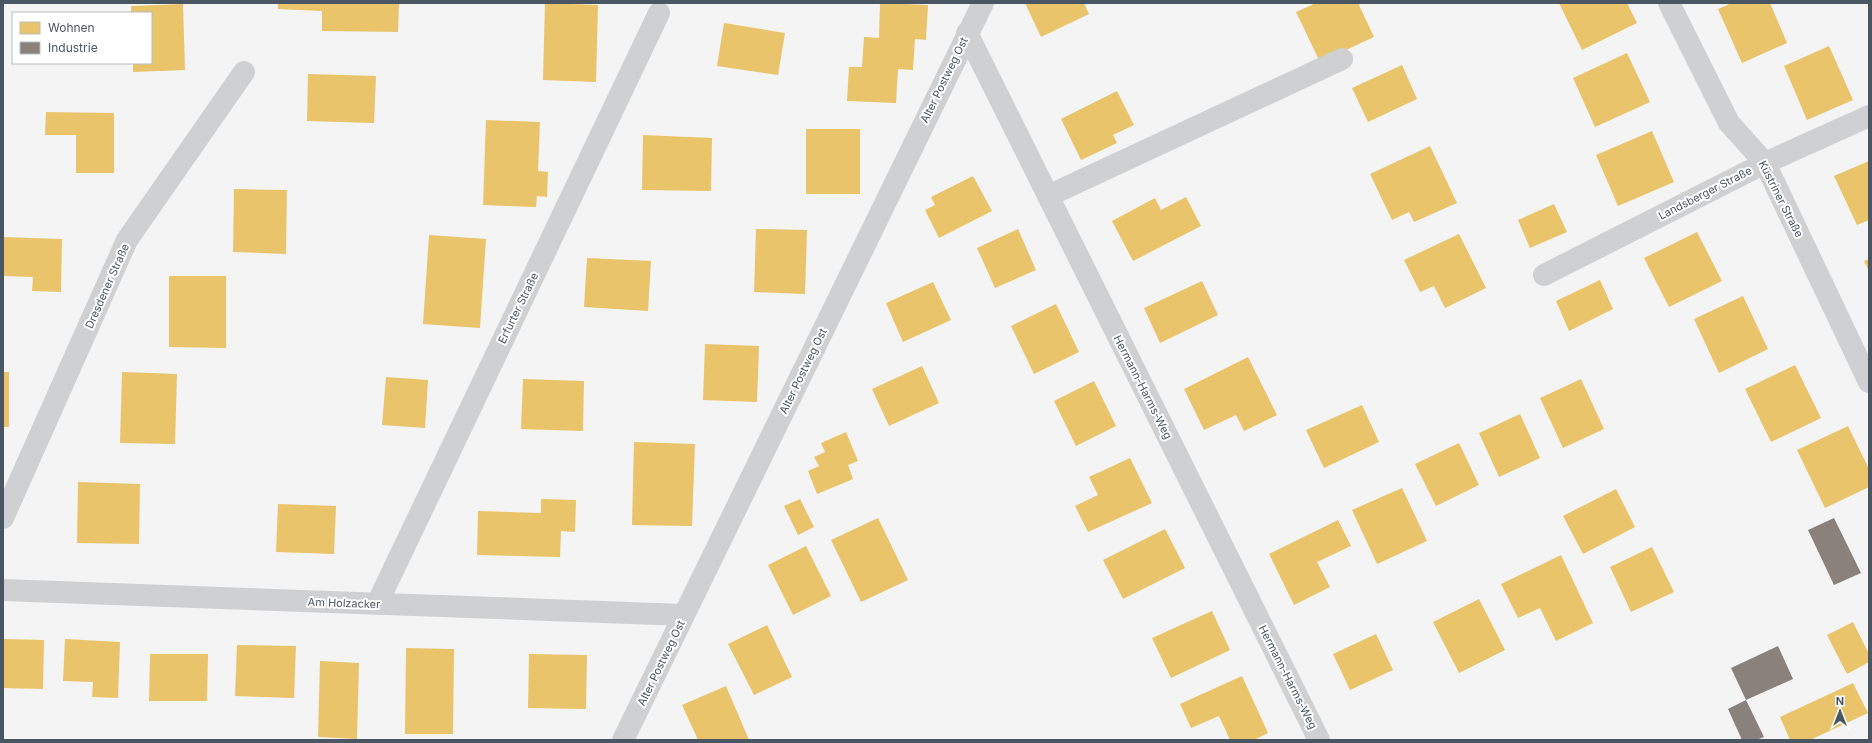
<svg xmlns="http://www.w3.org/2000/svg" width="1872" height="743" font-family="Inter,sans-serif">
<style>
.homes{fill:#e9c46a}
.industry{fill:#8a817c}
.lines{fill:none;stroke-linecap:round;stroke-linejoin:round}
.minor{stroke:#ced0d2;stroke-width:22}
.labels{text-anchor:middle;stroke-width:4;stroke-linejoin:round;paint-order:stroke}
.street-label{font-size:11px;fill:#4a5661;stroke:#fff}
</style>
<rect width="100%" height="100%" fill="#f4f4f4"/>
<path class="homes" d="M278,3H399L398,32L322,31V11L278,9Z
M545,3L598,5L596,82L543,80Z
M880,3L928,5L926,40L915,39L913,70L898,69L896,103L847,101L849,67H862L864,37L879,38Z
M1025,3H1084L1089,14L1041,37Z
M1316,3H1358L1374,37L1320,62L1296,12Z
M1559,3H1627L1637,23L1582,50Z
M1732,3H1770L1787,43L1742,63L1718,9Z
M183,4L185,70L133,72V63H151V13H131V6Z
M724,23L785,33L778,75L717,66Z
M1829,46L1853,100L1807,120L1784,66Z
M1627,53L1650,102L1595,127L1573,78Z
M1402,65L1417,99L1368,122L1352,88Z
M308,74L376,76L374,123L307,121Z
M1117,91L1134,125L1113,135L1117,143L1081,160L1061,119Z
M46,112L114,113V173H76V135H45Z
M486,120L540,122L538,171L548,172L547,197L537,196L536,207L483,205Z
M806,129H860V194H806Z
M1652,131L1674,182L1618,206L1596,155Z
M643,135L712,138L711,191L642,190Z
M1430,146L1457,203L1414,222L1409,212L1392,220L1370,174Z
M1869,161V220L1857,225L1834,176Z
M973,176L992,211L939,238L925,210L935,205L931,197Z
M234,189L287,190L286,254L233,252Z
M1186,197L1201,226L1133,261L1112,221L1155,198L1161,210Z
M1554,204L1567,232L1530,248L1518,220Z
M756,229L807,230L805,294L754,292Z
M1018,229L1036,270L995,288L977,248Z
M1697,232L1722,281L1669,307L1644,258Z
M1459,234L1486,288L1445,308L1434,286L1420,292L1404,260Z
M429,235L486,239L480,328L423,324Z
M3,237L62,239L61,292L32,291L33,277L3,276Z
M587,258L651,261L648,311L584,307Z
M1869,259V271L1864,261Z
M169,276H226V348L169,347Z
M1600,280L1613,309L1569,331L1556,301Z
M1202,281L1218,315L1160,343L1144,308Z
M933,282L951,320L903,342L886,303Z
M1743,296L1768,349L1719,373L1694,319Z
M1056,304L1079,352L1034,374L1011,326Z
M705,344L759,346L757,402L703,400Z
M1248,357L1277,415L1244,431L1236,415L1204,430L1184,389Z
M1795,365L1821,418L1771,442L1745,389Z
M922,366L939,403L889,426L872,389Z
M3,372H9V427H3Z
M122,372L177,374L175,444L120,443Z
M386,377L428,380L425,428L382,425Z
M523,379L584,381L583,431L521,429Z
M1581,379L1604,429L1563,448L1540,398Z
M1094,381L1116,426L1076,446L1054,401Z
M1362,405L1379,442L1324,468L1306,430Z
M1520,414L1540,458L1499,477L1479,433Z
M1848,426L1869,469V487L1825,508L1797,450Z
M846,432L858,461L848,465L853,479L817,494L808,471L819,466L814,457L825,452L821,443Z
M634,442L695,444L692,526L632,525Z
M1459,443L1479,485L1436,506L1415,464Z
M1130,458L1152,503L1088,532L1075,506L1098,495L1089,477Z
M78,482L140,484L139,544L77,543Z
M1402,488L1427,541L1377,564L1352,510Z
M1616,489L1635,527L1583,554L1563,516Z
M541,499L576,500L575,532L561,531L560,557L477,555L478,511L541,513Z
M800,499L814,527L798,535L784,506Z
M278,504L336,506L334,554L276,552Z
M878,518L908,580L861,602L831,540Z
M1338,520L1351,546L1317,562L1330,587L1294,605L1269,554Z
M1165,529L1185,568L1123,599L1103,560Z
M806,546L831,596L793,615L768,565Z
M1652,547L1674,592L1631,612L1610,567Z
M1561,555L1593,623L1556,641L1540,608L1518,618L1501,584Z
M1479,599L1505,650L1459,673L1433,622Z
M1212,611L1230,650L1171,678L1152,638Z
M1853,622L1869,654V662L1847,674L1827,635Z
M767,625L792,677L754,695L728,644Z
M1376,634L1393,670L1350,690L1333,654Z
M3,639L44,640L43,689L3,688Z
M65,639L120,642L118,698L92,697L93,682L63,681Z
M237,645L296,646L294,698L235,696Z
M406,648L454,649L453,734H405Z
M150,654H208L207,701H149Z
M529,654L587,655L586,709L528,708Z
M320,661L359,663L357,739L318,737Z
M1242,676L1268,733L1254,740H1230L1219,716L1191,728L1180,704Z
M1853,683L1868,713L1810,740H1790L1780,717Z
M726,686L749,740H698L682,705Z"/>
<path class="industry" d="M1834,518L1861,573L1834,585L1808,530Z
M1778,646L1793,679L1746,700L1764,737L1756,740H1742L1728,709L1746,700L1731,668Z"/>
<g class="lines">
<path class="minor" d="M1669,3L1729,123L1765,163L1869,382
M967,33L1319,740
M1048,196L1342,59
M1544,275L1765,163L1869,116
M3,518L127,240L244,72
M3,590L684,615
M377,604L659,13
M623,740L983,3"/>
</g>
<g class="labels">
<g class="street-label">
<text transform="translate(944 80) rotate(-64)" y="4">Alter Postweg Ost</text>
<text transform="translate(1705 193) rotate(-27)" y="4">Landsberger Straße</text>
<text transform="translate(1781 199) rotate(63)" y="4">Küstriner Straße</text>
<text transform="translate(107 286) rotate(-66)" y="4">Dresdener Straße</text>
<text transform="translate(518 308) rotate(-64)" y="4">Erfurter Straße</text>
<text transform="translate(803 371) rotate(-64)" y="4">Alter Postweg Ost</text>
<text transform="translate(1143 387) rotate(63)" y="4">Hermann-Harms-Weg</text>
<text transform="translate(344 603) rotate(2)" y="4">Am Holzacker</text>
<text transform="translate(661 663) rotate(-64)" y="4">Alter Postweg Ost</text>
<text transform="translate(1288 677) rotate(63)" y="4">Hermann-Harms-Weg</text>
</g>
</g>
<rect width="1872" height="743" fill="none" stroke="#4a5661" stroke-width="8"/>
<rect x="12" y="12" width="140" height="52" fill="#ffffff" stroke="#b7bbc0"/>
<rect x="20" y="22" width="20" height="12" fill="#e9c46a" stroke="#b7bbc0"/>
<text x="48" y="32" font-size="12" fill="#4a5661">Wohnen</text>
<rect x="20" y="42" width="20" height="12" fill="#8a817c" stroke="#b7bbc0"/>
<text x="48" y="52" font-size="12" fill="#4a5661">Industrie</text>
<g transform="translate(1840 711)" stroke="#ffffff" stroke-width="3" paint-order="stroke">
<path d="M0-3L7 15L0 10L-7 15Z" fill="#4a5661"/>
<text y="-6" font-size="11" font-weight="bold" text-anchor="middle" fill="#4a5661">N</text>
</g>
</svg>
